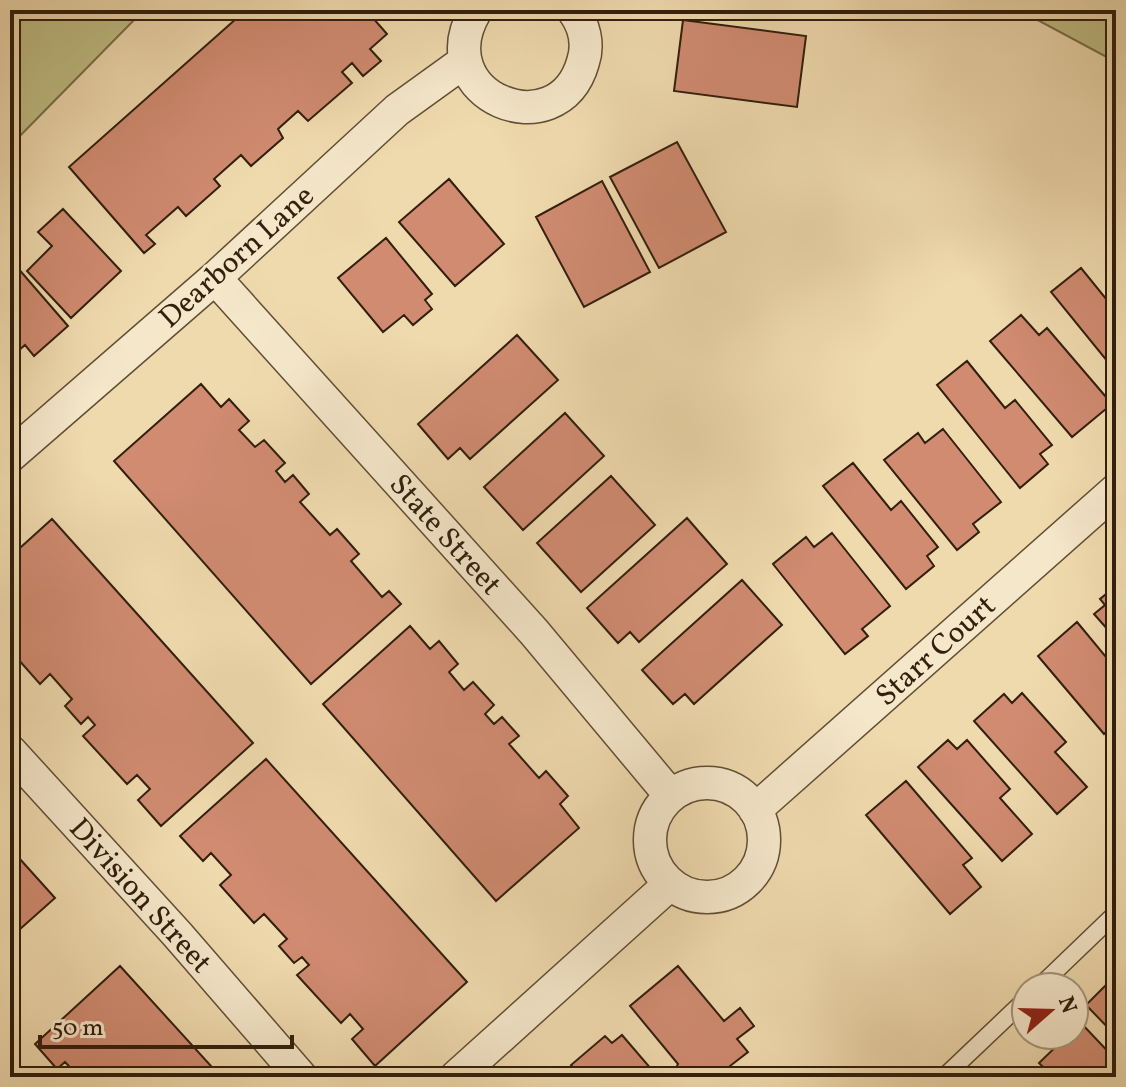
<svg xmlns="http://www.w3.org/2000/svg" width="1126" height="1087" font-family="Vollkorn,serif">
<style>
.green{fill:#c0bd85;stroke:#796e49;stroke-width:2}
.building{fill:#d08b71;stroke:#321f0d;stroke-width:2}
.lines{fill:none;stroke-linecap:round;stroke-linejoin:round}
.service-casing{stroke:#614e35;stroke-width:19}
.minor-casing{stroke:#614e35;stroke-width:35}
.service{stroke:#f5e7ca;stroke-width:16}
.minor{stroke:#f5e7ca;stroke-width:32}
.labels{text-anchor:middle;stroke-width:6;stroke-linejoin:round;paint-order:stroke}
.street-label{font-size:30px;fill:#321f0d;stroke:#f5e7ca}
</style>
<rect width="100%" height="100%" fill="#efdaae"/>
<filter id="stains"><feTurbulence type="fractalNoise" baseFrequency=".0025" numOctaves="4"/><feColorMatrix values="0 0 0 0 .2 0 0 0 0 .09 0 0 0 0 .02 0 0 0 .5 -.17"/></filter>
<radialGradient id="worn" r=".72"><stop offset=".6" stop-color="#630" stop-opacity="0"/><stop offset="1" stop-color="#630" stop-opacity=".3"/></radialGradient>
<path class="green" d="M10,10H146L133,21L10,146Z
M838,10H1116V62L1034,18L958,20L851,16Z"/>
<path class="building" d="M246,10H366L387,34L370,49L381,61L363,76L352,63L342,72L352,83L308,121L298,111L278,129L283,138L251,166L241,155L214,179L220,186L186,216L178,207L146,235L155,244L144,253L69,167Z
M683,20L806,36L797,107L674,91Z
M677,142L726,232L659,268L610,177Z
M449,179L504,244L455,286L399,222Z
M602,181L650,272L584,307L536,217Z
M63,209L121,271L71,318L27,271L52,246L38,232Z
M386,238L432,294L425,300L432,309L413,325L404,315L383,332L338,278Z
M10,259L68,326L34,356L25,345L10,358Z
M1081,268L1116,311V372L1051,292Z
M1021,315L1039,335L1047,328L1112,404L1072,437L990,341Z
M517,335L558,380L470,459L460,448L448,459L418,424Z
M967,361L1005,408L1015,400L1052,445L1040,454L1048,464L1020,488L937,385Z
M201,384L221,407L229,399L249,421L239,430L255,447L264,440L285,463L276,471L285,482L293,475L309,494L300,502L330,535L337,529L359,554L351,561L382,597L389,591L401,604L311,684L114,461Z
M565,413L604,456L523,530L484,487Z
M943,429L1001,502L973,524L979,532L957,550L884,460L918,433L925,443Z
M853,463L891,510L901,501L938,547L927,556L934,566L906,589L823,486Z
M611,476L655,525L581,592L537,543Z
M687,518L727,564L639,642L630,632L618,643L587,608Z
M52,519L253,743L161,826L138,800L150,789L137,775L127,784L83,736L95,725L88,717L81,724L65,706L72,699L50,674L40,684L10,650V642L17,636L10,628V557Z
M832,533L890,606L862,629L868,636L845,654L773,564L806,537L814,547Z
M742,580L782,625L694,704L685,694L673,704L642,670Z
M1116,586V639L1094,614L1105,605L1100,599Z
M1077,622L1116,669V723L1104,734L1038,656Z
M410,626L430,649L439,641L458,664L449,672L464,690L473,682L494,705L485,714L494,724L502,717L519,736L509,744L539,778L546,771L568,796L560,804L579,828L496,901L323,704Z
M1022,693L1066,742L1055,752L1087,787L1057,814L974,721L1004,694L1012,703Z
M948,740L957,749L967,740L1010,789L1000,798L1032,834L1002,861L918,767Z
M266,759L467,982L375,1066L352,1039L363,1029L350,1014L341,1023L297,975L309,965L302,957L294,963L279,946L287,939L264,914L254,923L220,885L231,875L211,853L203,861L180,836Z
M906,781L972,858L963,865L981,887L950,914L866,815Z
M10,848L55,898L10,938Z
M120,966L221,1077H79L65,1062L57,1069L35,1044Z
M678,966L724,1021L740,1008L754,1026L737,1039L748,1052L730,1066L737,1073L732,1077H678L674,1072L678,1064L630,1006Z
M1116,975V1036L1086,1005Z
M1081,1023L1116,1060V1077H1053L1039,1063L1068,1035H1074V1029Z
M622,1035L658,1077H581L571,1065L605,1036L612,1043Z"/>
<g class="lines">
<g class="service-casing">
<path id="service" d="M1039,987L1116,913
M944,1077L1026,999"/>
</g>
<g class="minor-casing">
<path id="minor" d="M476,10C424,96 558,150 583,62C589,44 584,25 573,10
M215,278L534,632L671,796
M10,456L215,278L397,110L465,61
M10,751L177,934L301,1077
M650 840a57 57 0 1 1 114 0a57 57 0 1 1-114 0Z
M755,810L1116,490
M456,1077L670,884"/>
</g>
<use href="#service" class="service"/>
<use href="#minor" class="minor"/>
</g>
<g class="labels">
<g class="street-label">
<text transform="translate(236 256) rotate(-42)" y="10">Dearborn Lane</text>
<text transform="translate(446 534) rotate(48)" y="10">State Street</text>
<text transform="translate(935 650) rotate(-42)" y="10">Starr Court</text>
<text transform="translate(141 895) rotate(48)" y="10">Division Street</text>
</g>
</g>
<rect width="1126" height="1087" fill="none" stroke="#efdaae" stroke-width="40"/>
<rect x="12" y="12" width="1102" height="1063" fill="none" stroke="#321f0d" stroke-width="4"/>
<rect x="20" y="20" width="1086" height="1047" fill="none" stroke="#321f0d" stroke-width="2"/>
<g transform="translate(1050 1011) rotate(70)"><circle r="38" fill="#f5e7ca" stroke="#a7977e" stroke-width="2"/>
<path d="M0-6L14 30L0 20L-14 30Z" fill="#8f2418"/>
<text y="-12" font-size="22" font-weight="bold" text-anchor="middle" fill="#321f0d">N</text>
</g>
<path d="M40 1035v12h252v-12" fill="none" stroke="#321f0d" stroke-width="4"/>
<text x="52" y="1035" font-size="24" fill="#321f0d" stroke="#f5e7ca" stroke-width="6" paint-order="stroke">50 m</text>
<rect width="100%" height="100%" filter="url(#stains)"/>
<rect width="100%" height="100%" fill="url(#worn)"/>
</svg>
